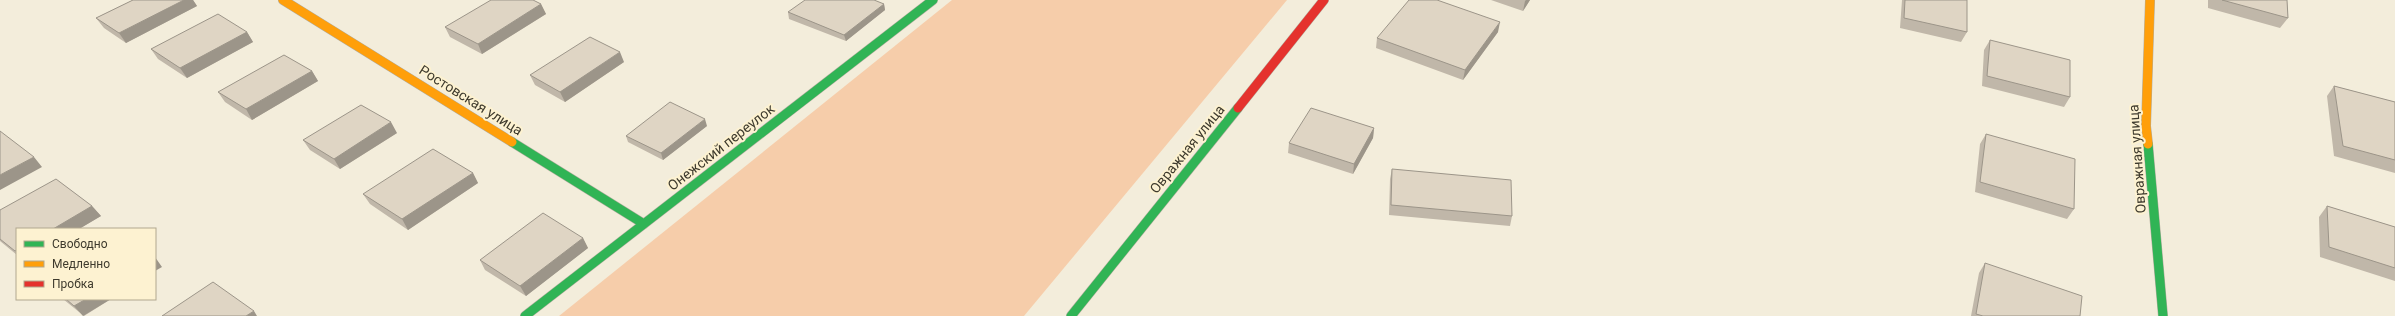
<svg xmlns="http://www.w3.org/2000/svg" width="2395" height="316" font-family="Roboto,sans-serif">
<style>
.forest{fill:#f6cdaa}
.lines{fill:none;stroke-linecap:round;stroke-linejoin:round}
.fast-casing{stroke:#b2ad9f;stroke-width:10}
.slow-casing{stroke:#b2ad9f;stroke-width:10}
.jam-casing{stroke:#b2ad9f;stroke-width:10}
.fast{stroke:#30b455;stroke-width:9}
.slow{stroke:#ff9f0a;stroke-width:9}
.jam{stroke:#e5322d;stroke-width:9}
.wall{fill:#c0b7a9}
.shaded-wall{fill:#9c9589}
.building{fill:#dfd5c4;stroke:#9c9589}
.labels{text-anchor:middle;stroke-width:4;stroke-linejoin:round;paint-order:stroke}
.street-label{font-size:14px;fill:#3e3a2d;stroke:#fdf2d1}
</style>
<rect width="100%" height="100%" fill="#f3eddb"/>
<path class="forest" d="M952,0H1287L1024,316H559Z"/>
<g class="lines">
<g class="fast-casing">
<path id="fast" d="M512,142L644,224
M2148,144L2163,316
M525,316L933,0
M1071,316L1238,108"/>
</g>
<g class="slow-casing">
<path id="slow" d="M283,0L512,142
M2148,144L2146,126L2150,0"/>
</g>
<g class="jam-casing">
<path id="jam" d="M1238,108L1324,0"/>
</g>
<use href="#fast" class="fast"/>
<use href="#slow" class="slow"/>
<use href="#jam" class="jam"/>
</g>
<path class="wall" d="M133,0H193L197,6L126,43L104,28L96,18Z
M1491,0H1530L1523,11Z
M1902,0H1967V32L1961,42L1900,28Z
M2208,0H2287L2288,18L2280,28L2208,8Z
M541,4L546,14L482,54L450,37L445,27Z
M884,4L885,10L846,41L789,19L788,12Z
M247,32L253,42L187,78L158,59L151,49Z
M1498,32L1463,80L1376,48L1377,38Z
M1990,40L2070,97L2064,107L1982,86L1984,50Z
M624,62L565,102L535,85L530,75Z
M312,71L318,81L252,120L225,102L218,92Z
M2334,86L2395,102V173L2334,156L2327,96Z
M707,126L663,160L628,142L626,136Z
M1374,128L1373,138L1353,174L1288,153L1289,143Z
M397,133L340,169L310,150L303,140Z
M1986,134L2074,209L2067,219L1975,192L1980,144Z
M1392,169L1512,216L1510,226L1389,215L1390,179Z
M473,173L478,183L408,230L370,204L363,194Z
M92,206L101,216L79,229H17V255L0,241V210Z
M2327,206L2395,227V281L2320,257L2319,217Z
M583,238L588,248L526,296L485,270L480,260Z
M1985,263L2080,316H1971L1979,273Z
M63,299H111L84,316Z"/>
<path class="shaded-wall" d="M184,0H193L197,6L126,43L119,33Z
M1526,0H1530L1523,11L1525,1Z
M541,4L546,14L482,54L478,44Z
M884,4L885,10L846,41L844,35Z
M1500,22L1498,32L1463,80L1465,70Z
M247,32L253,42L187,78L180,68Z
M620,52L624,62L565,102L560,92Z
M312,71L318,81L252,120L246,109Z
M705,119L707,126L663,160L661,153Z
M391,122L397,133L340,169L334,159Z
M1374,128L1373,138L1353,174L1354,164Z
M34,157L42,167L0,190V175Z
M473,173L478,183L408,230L402,219Z
M92,206L101,216L79,229H53Z
M583,238L588,248L526,296L520,286Z
M155,257L162,267L155,271Z
M86,299H111L83,316L74,306Z
M254,311L257,316H246Z"/>
<path class="building" d="M133,0H184L119,33L96,18Z
M491,0H533L541,4L478,44L445,27Z
M805,0H874L884,4L844,35L788,12Z
M1409,0H1437L1500,22L1465,70L1377,38Z
M1905,0H1967V32L1904,18Z
M2222,0H2287L2288,18Z
M218,14L247,32L180,68L151,49Z
M590,37L620,52L560,92L530,75Z
M1990,40L2070,60V97L1987,76Z
M284,55L312,71L246,109L218,92Z
M2334,86L2395,102V160L2343,146Z
M670,102L705,119L661,153L626,136Z
M361,105L391,122L334,159L303,140Z
M1311,108L1374,128L1354,164L1289,143Z
M0,131L34,157L0,175Z
M1986,134L2075,159L2074,209L1980,182Z
M433,149L473,173L402,219L363,194Z
M1392,169L1511,180L1512,216L1391,205Z
M56,179L92,206L53,229H17V250L15,251L0,239V210Z
M2327,206L2395,227V268L2329,247Z
M543,213L583,238L520,286L480,260Z
M1985,263L2082,296L2080,316H1983L1976,314Z
M213,282L254,311L246,316H162Z
M66,299H86L74,306Z"/>
<g class="labels">
<g class="street-label">
<text transform="translate(471 100) rotate(32)" y="5">Ростовская улица</text>
<text transform="translate(721 147) rotate(-38)" y="5">Онежский переулок</text>
<text transform="translate(1187 149) rotate(-51)" y="5">Овражная улица</text>
<text transform="translate(2137 159) rotate(-94)" y="5">Овражная улица</text>
</g>
</g>
<rect x="16" y="228" width="140" height="72" fill="#fdf2d1" stroke="#b1a88f"/>
<rect x="24" y="241" width="20" height="6" fill="#30b455" stroke="#b1a88f"/>
<text x="52" y="248" font-size="12" fill="#3e3a2d">Свободно</text>
<rect x="24" y="261" width="20" height="6" fill="#ff9f0a" stroke="#b1a88f"/>
<text x="52" y="268" font-size="12" fill="#3e3a2d">Медленно</text>
<rect x="24" y="281" width="20" height="6" fill="#e5322d" stroke="#b1a88f"/>
<text x="52" y="288" font-size="12" fill="#3e3a2d">Пробка</text>
</svg>
